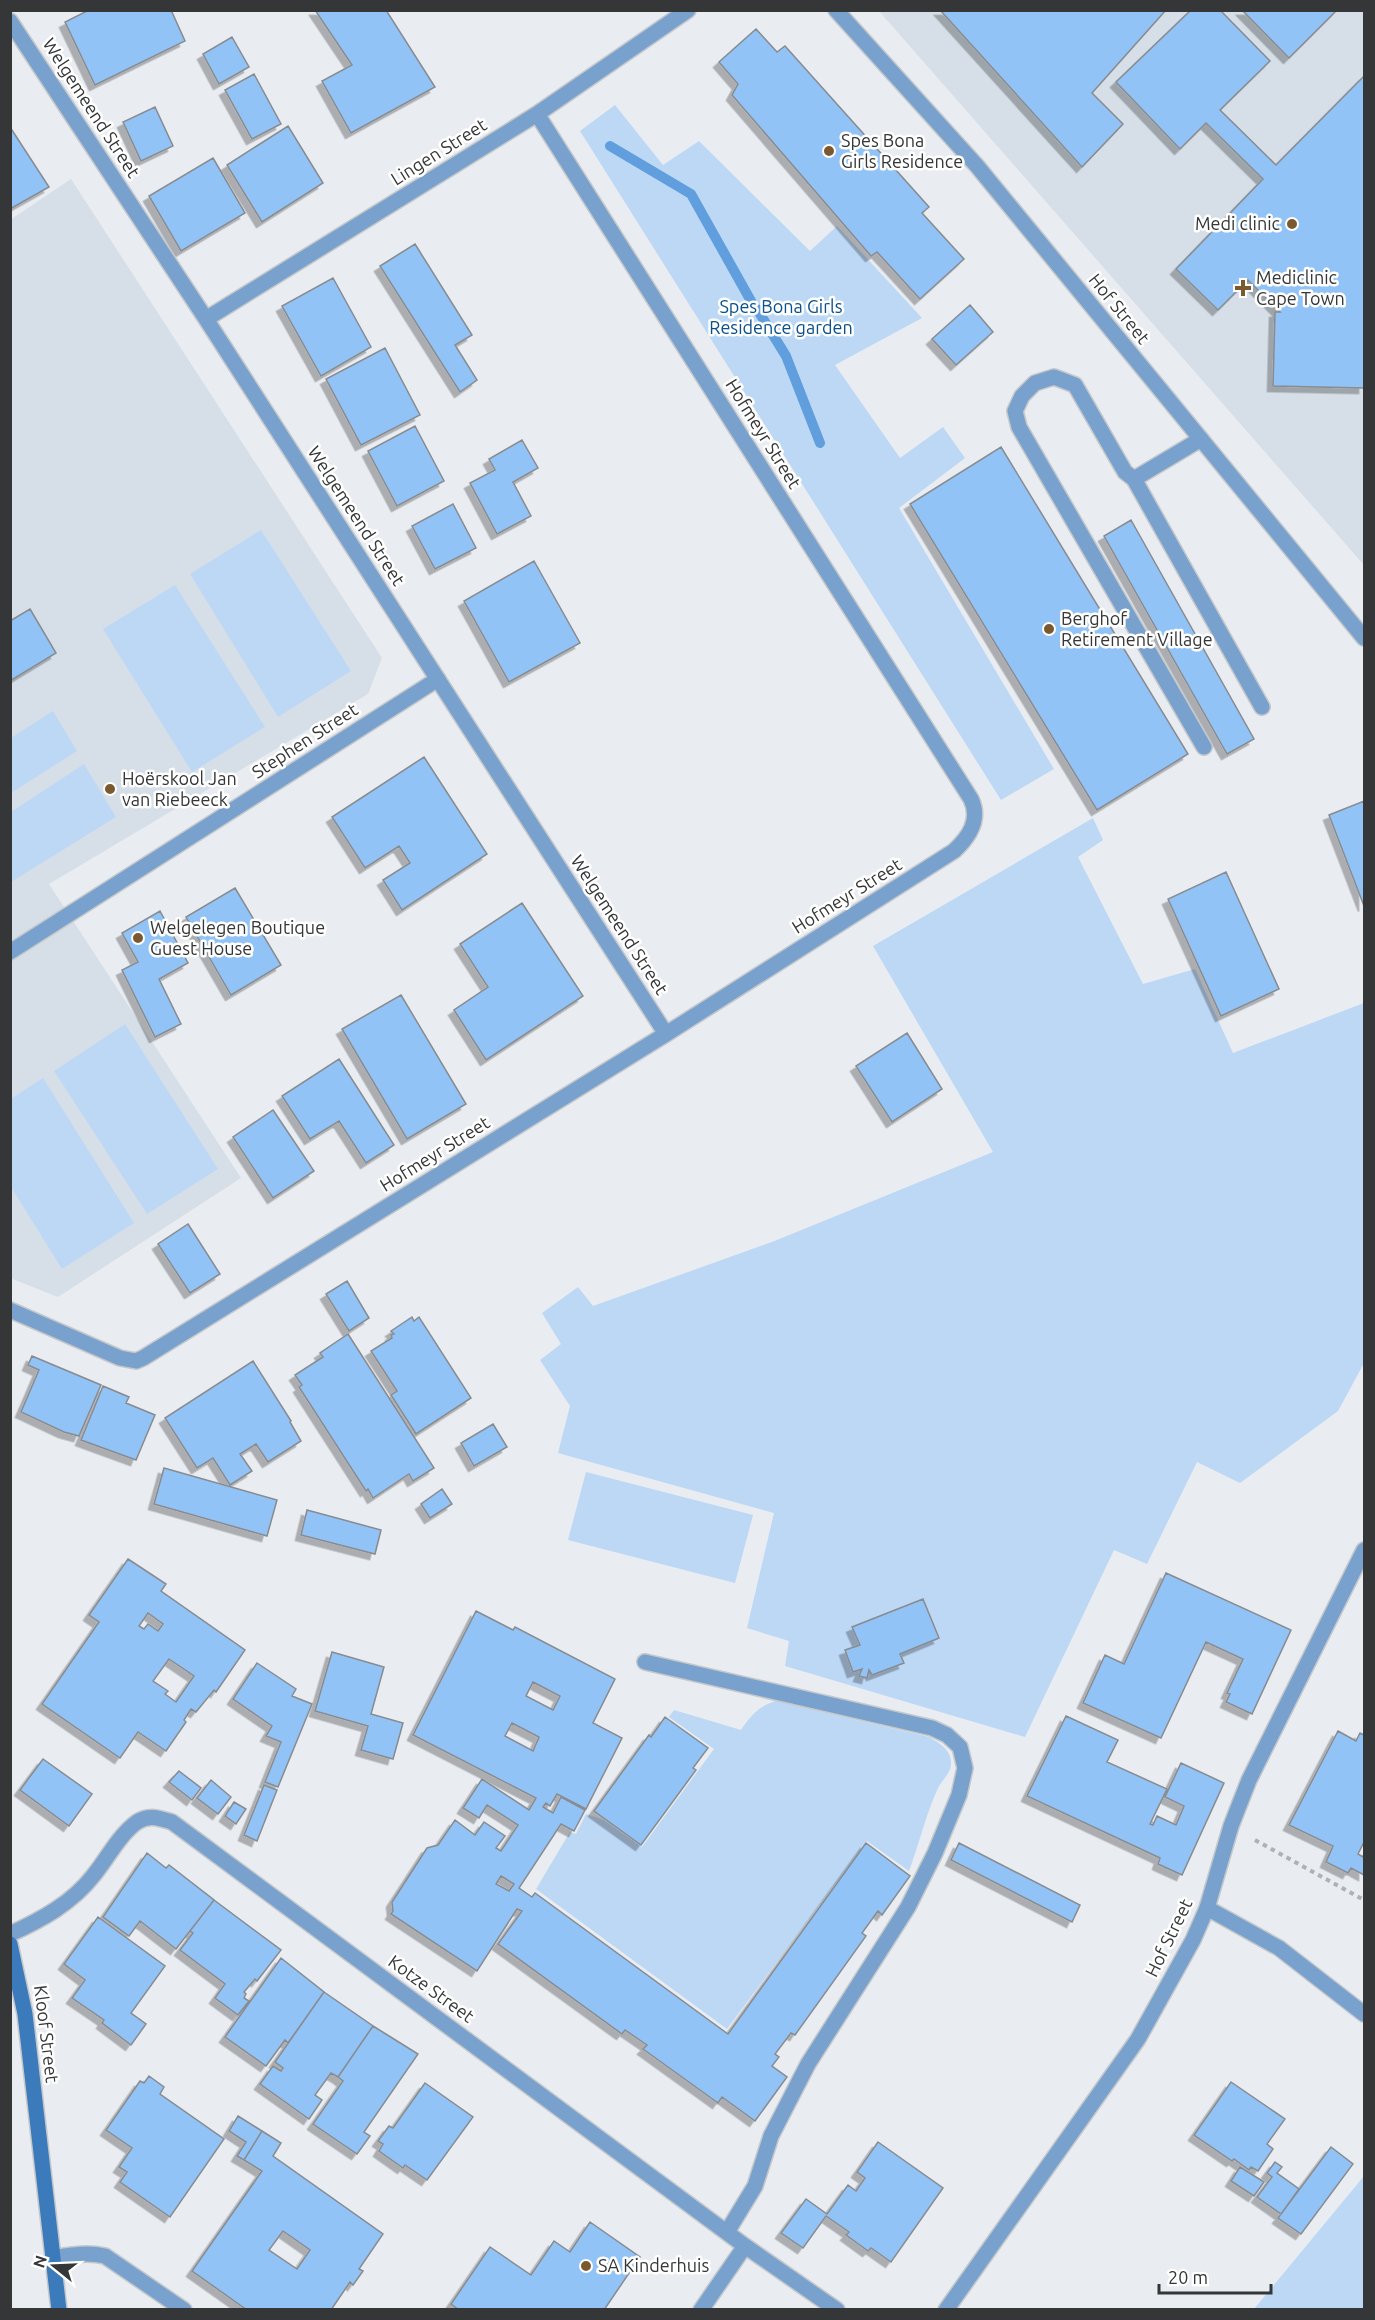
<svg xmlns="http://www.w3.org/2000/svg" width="1375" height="2320" font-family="Ubuntu,sans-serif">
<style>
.built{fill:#d6dfe8}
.green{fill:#bdd8f5}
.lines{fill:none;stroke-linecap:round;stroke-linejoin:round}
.stream{stroke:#609ede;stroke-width:10}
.building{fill:#91c3f7;stroke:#888b8f;stroke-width:1.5;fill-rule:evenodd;filter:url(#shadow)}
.lane-casing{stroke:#c5c8cb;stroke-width:18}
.street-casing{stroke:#c5c8cb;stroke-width:18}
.secondary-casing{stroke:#c5c8cb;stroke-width:18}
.path{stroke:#afb1b4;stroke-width:4;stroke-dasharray:4.5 4.5;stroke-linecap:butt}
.lane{stroke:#78a1cd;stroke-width:15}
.street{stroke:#78a1cd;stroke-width:15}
.secondary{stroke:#3b7bbb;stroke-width:15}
.poi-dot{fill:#7b5930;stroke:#fff;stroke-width:2}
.labels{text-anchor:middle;stroke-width:5;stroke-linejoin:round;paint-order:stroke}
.street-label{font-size:18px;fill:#353637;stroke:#fff}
.poi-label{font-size:18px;fill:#353637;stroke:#fff;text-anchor:start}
.park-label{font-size:18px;fill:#0a508a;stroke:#fff}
</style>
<defs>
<filter id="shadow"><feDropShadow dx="-5.5" dy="5.5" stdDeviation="0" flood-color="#0004"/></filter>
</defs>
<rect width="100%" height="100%" fill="#e9ecf0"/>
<path class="built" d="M879,11H1364V565Z
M71,179L382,658L368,694L49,884L241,1178L58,1297L10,1278V220Z"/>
<path class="green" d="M615,105L663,165L699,141L810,251L837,226L922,318L835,365L900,458L943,427L965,458L899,508L1054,769L1001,800L580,131Z
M261,530L351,671L278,717L190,574Z
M175,585L265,727L192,772L103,629Z
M53,711L77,751L11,793V738Z
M84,764L116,817L11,882V812Z
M1093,818L1103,840L1078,857L1143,984L1195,969L1233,1053L1364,1003V1363L1338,1411L1240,1483L1197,1462L1147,1564L1114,1550L1025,1737L785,1666L789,1641L747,1628L774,1513L558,1453L570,1406L540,1360L561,1344L542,1313L578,1287L593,1306L772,1242L993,1152L873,946Z
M125,1024L218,1169L147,1214L54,1071Z
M43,1078L134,1223L62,1269L11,1187V1099Z
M586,1472L753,1515L735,1583L568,1540Z
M776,1701L929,1737C939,1743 952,1750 951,1764C951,1773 942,1780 938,1788C926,1814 919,1844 909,1871L867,1841L727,2029L536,1889L570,1832L576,1834L586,1814L604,1820L642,1847L714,1749L669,1717L674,1710L741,1730C751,1715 759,1706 776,1701Z
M1364,2176V2309H1254Z"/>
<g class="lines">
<path class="stream" d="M610,146L691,194L751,301
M757,309L786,356L820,443"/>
</g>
<path class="building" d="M89,10H171L185,41L95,85L65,22Z
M315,10H386L435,87L351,133L322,81L352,65Z
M940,10H1166L1092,93L1123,124L1082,167Z
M1191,10H1220L1270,61L1220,110L1276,165L1364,76V388L1273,386L1275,312H1280L1248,280L1218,310L1176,269L1263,179L1206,123L1180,149L1116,82Z
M1242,10H1337L1289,58Z
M756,29L777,52L785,46L929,207L922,213L964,259L920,299L877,252L871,256L732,95L738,84L719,62Z
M232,37L249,67L219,84L203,54Z
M254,74L281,124L252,139L225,90Z
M155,107L173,146L141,161L123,122Z
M288,126L323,183L262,222L227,165Z
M10,127L49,187L10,209Z
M213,158L245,213L181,251L149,196Z
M415,244L472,335L455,345L477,380L460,392L380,266Z
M333,278L371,347L321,376L282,306Z
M970,305L993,332L956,365L932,339Z
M385,348L420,415L361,445L326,379Z
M415,426L444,481L397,506L368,451Z
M522,440L538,468L513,482L531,516L497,534L470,483L495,470L489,459Z
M1001,447L1188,754L1097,810L910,504Z
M453,504L476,548L435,569L412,526Z
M1131,520L1254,739L1227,754L1104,536Z
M534,561L580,643L509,682L464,601Z
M30,609L56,653L10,681V621Z
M424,757L487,854L402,910L383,880L410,863L399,846L365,868L332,817Z
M1364,801V906L1329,815Z
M1226,872L1279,989L1221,1016L1168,899Z
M235,888L281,965L231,995L186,917Z
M522,903L583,996L486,1060L454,1010L488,987L460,944Z
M160,911L188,963L159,979L181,1024L155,1037L122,970L138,962L122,933Z
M401,995L466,1104L407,1139L342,1029Z
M907,1033L942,1089L892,1122L856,1066Z
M339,1059L394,1145L366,1163L339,1121L310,1139L282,1096Z
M273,1110L314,1171L273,1198L233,1137Z
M188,1224L220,1274L190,1293L158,1244Z
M347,1281L369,1318L349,1331L326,1294Z
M412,1317L414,1321L419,1317L471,1398L416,1434L391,1395L397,1391L371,1351L392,1338L391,1335L394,1334L391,1331Z
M348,1334L434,1468L413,1481L409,1474L373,1498L368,1489L366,1491L299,1387L302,1385L295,1375L323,1357L320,1353Z
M32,1356L101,1385L79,1436L64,1432L21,1412L39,1370L28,1365Z
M253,1361L291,1421L290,1422L301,1441L268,1462L256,1444L240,1454L252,1471L230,1485L213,1458L197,1468L165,1418Z
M103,1386L129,1397L126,1403L155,1415L136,1460L81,1440Z
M493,1424L507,1447L474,1466L461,1443Z
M164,1468L277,1500L267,1536L154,1504Z
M442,1489L452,1504L430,1518L421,1504Z
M307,1510L381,1530L375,1554L301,1535Z
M128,1559L166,1584L161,1591L245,1650L216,1692L214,1690L196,1712L191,1709L184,1720L186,1722L166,1751L138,1732L120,1758L42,1704L99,1622L89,1615ZM148,1613L163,1624L158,1631L148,1624L144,1629L139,1626ZM169,1659L194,1676L176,1702L165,1694L168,1691L153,1681Z
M1166,1573L1291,1630L1252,1714L1226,1702L1230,1694L1227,1693L1243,1659L1206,1642L1161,1738L1083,1703L1105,1655L1124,1664Z
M923,1599L939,1638L900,1654L904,1663L872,1675L869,1670L867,1678L859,1676L862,1669L853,1672L845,1650L860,1645L852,1627Z
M476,1611L513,1630L515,1627L615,1679L593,1723L622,1738L586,1809L557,1794L550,1806L546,1803L543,1807L553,1813L561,1797L585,1810L574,1831L561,1824L519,1888L532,1897L535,1893L728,2034L866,1843L910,1876L882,1915L878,1911L862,1933L866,1936L795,2035L791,2033L775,2054L779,2057L772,2066L787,2077L755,2121L722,2097L718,2103L643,2049L647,2045L625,2030L622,2034L498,1944L522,1911L517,1909L477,1971L391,1914L393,1911L392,1902L427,1848L438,1845L455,1820L475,1835L484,1822L505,1836L496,1848L501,1851L518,1825L487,1805L479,1818L463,1808L482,1779L529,1810L536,1798L413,1735ZM533,1682L560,1696L553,1710L526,1696ZM512,1723L539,1737L533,1751L505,1736ZM501,1876L514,1884L509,1891L496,1884Z
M332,1652L384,1667L371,1714L403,1723L393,1759L361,1750L368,1726L315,1711Z
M257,1663L296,1689L292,1696L312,1704L278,1787L265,1782L281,1742L266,1736L272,1726L233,1699Z
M1066,1716L1118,1740L1107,1762L1167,1789L1150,1824L1153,1825L1157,1816L1176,1825L1184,1806L1165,1797L1181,1763L1224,1783L1182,1875L1158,1864L1160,1858L1027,1796Z
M665,1717L708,1748L693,1768L696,1770L641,1845L594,1811L649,1735L651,1737Z
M1338,1731L1356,1741L1360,1733L1364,1735V1842L1358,1854L1363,1857L1364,1853V1875L1351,1868L1348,1873L1326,1862L1333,1846L1289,1825Z
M43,1759L92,1794L69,1826L20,1790Z
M179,1771L201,1788L192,1800L169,1782Z
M211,1780L231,1797L218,1814L197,1798Z
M264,1785L277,1790L257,1841L244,1835Z
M234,1802L246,1809L236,1824L225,1816Z
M959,1843L1080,1905L1072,1922L951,1860Z
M147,1853L166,1868L169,1865L214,1900L176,1949L140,1921L129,1936L103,1917Z
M214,1900L281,1950L257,1981L255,1979L244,1992L246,1994L244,1998L249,2001L238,2015L215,1998L225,1984L180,1950L193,1933L190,1931Z
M98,1917L165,1966L131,2013L146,2024L131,2045L102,2023L104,2020L72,1998L85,1980L64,1964Z
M281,1958L324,1992L288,2043L285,2040L266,2066L225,2037Z
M324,1992L373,2026L338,2077L331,2073L315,2095L322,2100L309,2119L260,2084L273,2066L281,2071L283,2068L275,2062Z
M373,2026L418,2054L364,2132L370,2136L357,2154L313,2124L343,2081L338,2077Z
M149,2076L164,2087L160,2094L224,2139L170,2217L120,2182L127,2172L119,2167L132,2148L106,2130L140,2081L144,2083Z
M1231,2082L1285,2119L1267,2144L1273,2149L1258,2171L1251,2167L1249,2170L1234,2159L1232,2161L1194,2135Z
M425,2083L473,2117L427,2180L405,2165L403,2168L379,2151L383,2144L378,2141L389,2126L393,2128Z
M238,2116L262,2131L244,2160L237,2156L246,2142L229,2131Z
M262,2131L281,2143L273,2156L383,2234L359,2269L363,2271L353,2285L350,2282L331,2310H247L192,2271L262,2171L244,2160ZM283,2231L310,2250L297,2269L269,2250Z
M878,2142L943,2188L891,2262L871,2248L868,2251L846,2235L849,2232L826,2216L803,2248L781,2233L806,2199L827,2214L848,2185L856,2191L865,2178L857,2172Z
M1331,2147L1353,2164L1301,2234L1278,2218Z
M1275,2162L1282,2167L1277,2173L1299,2189L1281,2214L1257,2197L1272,2177L1267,2173Z
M1240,2167L1264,2182L1254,2196L1231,2181Z
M590,2222L640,2257L604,2310H459L451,2304L490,2247L531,2275L554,2241L570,2252Z"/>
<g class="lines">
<g class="lane-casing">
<path id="lane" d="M1201,439L1134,479L1125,472L1075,385L1054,377L1035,383L1022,396L1015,411L1019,427L1204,747
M1134,479L1262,707
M645,1662L932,1728L947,1735L960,1747L965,1768L959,1795L935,1853L908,1907L808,2064L771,2136L755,2186L727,2232
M1207,1908L1279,1948L1364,2014"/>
</g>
<g class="street-casing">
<path id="street" d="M836,10L977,166L1364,638
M10,21L206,319L666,1034
M206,319L537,114L688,10
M10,952L438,679
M10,1310L120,1358L136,1361L143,1358L666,1034L954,851C969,837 981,820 971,799L537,114
M10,1934C41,1920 72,1903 93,1876C107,1859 119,1835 137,1822C149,1814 159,1818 172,1822L745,2246L837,2310
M52,2258C71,2255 87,2252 105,2256L184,2310
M701,2310L745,2246
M946,2310L1138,2039L1193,1940L1207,1908L1231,1826L1249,1780L1364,1550"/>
</g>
<g class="secondary-casing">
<path id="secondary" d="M10,1944L25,2014L59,2310"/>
</g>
<path class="path" d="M1255,1840L1364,1900"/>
<use href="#lane" class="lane"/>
<use href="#street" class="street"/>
<use href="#secondary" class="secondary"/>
</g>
<g class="poi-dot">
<circle cx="829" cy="151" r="6"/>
<circle cx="1292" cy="224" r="6"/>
<path d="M1240 279h6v6h6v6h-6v6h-6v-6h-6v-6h6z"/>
<circle cx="1049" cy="629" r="6"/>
<circle cx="110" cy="789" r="6"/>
<circle cx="138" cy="938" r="6"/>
<circle cx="586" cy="2266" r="6"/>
</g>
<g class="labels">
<g class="street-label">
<text transform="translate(91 108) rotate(57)" y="6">Welgemeend Street</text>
<text transform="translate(439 152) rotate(-32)" y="6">Lingen Street</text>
<text transform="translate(1119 309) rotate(51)" y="6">Hof Street</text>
<text transform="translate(763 434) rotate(58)" y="6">Hofmeyr Street</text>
<text transform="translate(356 516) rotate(57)" y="6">Welgemeend Street</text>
<text transform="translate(305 741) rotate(-33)" y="6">Stephen Street</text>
<text transform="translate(847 896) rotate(-32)" y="6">Hofmeyr Street</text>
<text transform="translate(619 925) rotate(57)" y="6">Welgemeend Street</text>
<text transform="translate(435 1154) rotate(-32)" y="6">Hofmeyr Street</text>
<text transform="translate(1169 1938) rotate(-64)" y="6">Hof Street</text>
<text transform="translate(431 1989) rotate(36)" y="6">Kotze Street</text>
<text transform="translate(46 2034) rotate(83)" y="6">Kloof Street</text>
</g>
<g class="poi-label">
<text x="841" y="147">Spes Bona<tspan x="841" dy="21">Girls Residence</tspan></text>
<text x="1280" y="230" text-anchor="end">Medi clinic</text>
<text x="1256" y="284">Mediclinic<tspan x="1256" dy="21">Cape Town</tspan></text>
<text x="1061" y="625">Berghof<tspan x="1061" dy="21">Retirement Village</tspan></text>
<text x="122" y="785">Hoërskool Jan<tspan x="122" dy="21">van Riebeeck</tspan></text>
<text x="150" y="934">Welgelegen Boutique<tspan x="150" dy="21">Guest House</tspan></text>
<text x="598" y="2272">SA Kinderhuis</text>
</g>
<g class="park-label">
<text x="781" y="313">Spes Bona Girls<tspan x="781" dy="21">Residence garden</tspan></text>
</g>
</g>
<rect width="1375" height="2320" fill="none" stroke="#353637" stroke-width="24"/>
<g transform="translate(54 2266) rotate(288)" stroke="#ffffff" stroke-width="4.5" paint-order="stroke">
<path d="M0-4.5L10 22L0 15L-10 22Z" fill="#353637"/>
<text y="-9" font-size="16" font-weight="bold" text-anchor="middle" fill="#353637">N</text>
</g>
<path d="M1159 2284v9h112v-9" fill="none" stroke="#353637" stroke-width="3"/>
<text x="1168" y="2284" font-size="18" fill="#353637" stroke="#ffffff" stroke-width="4.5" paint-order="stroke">20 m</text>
</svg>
